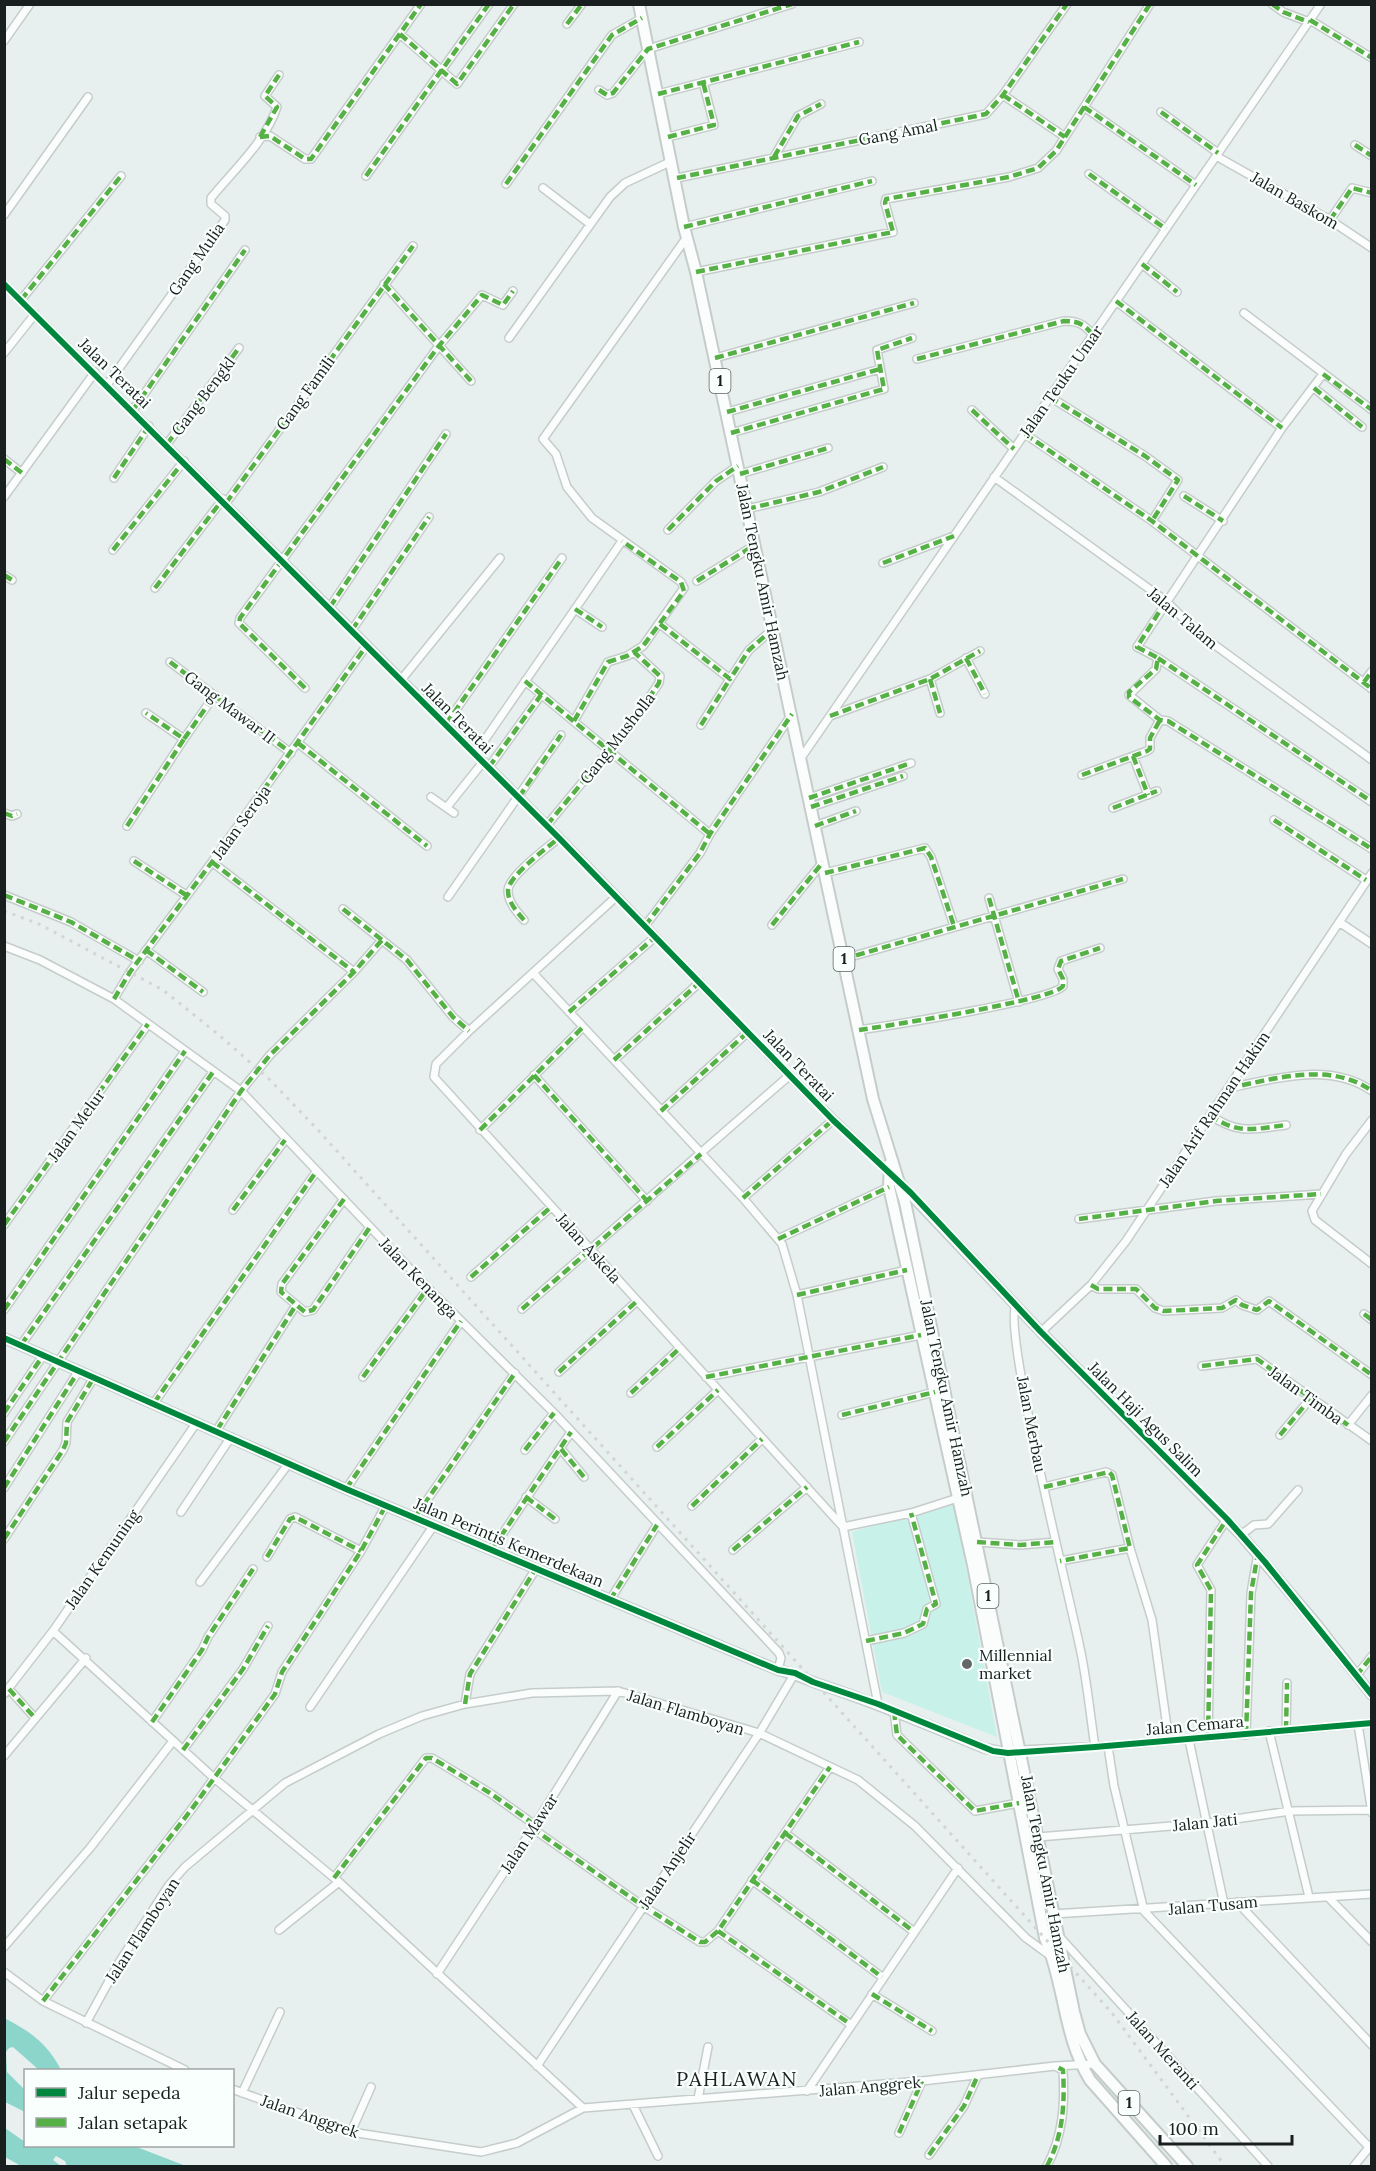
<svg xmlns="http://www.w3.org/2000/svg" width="1376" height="2171" font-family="Lora,serif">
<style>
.green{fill:#c8f1ea}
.water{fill:#8cd5ca}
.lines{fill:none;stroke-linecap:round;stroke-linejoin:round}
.minor-casing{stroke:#c5cdcb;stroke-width:10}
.tertiary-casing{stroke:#c5cdcb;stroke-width:12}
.primary-casing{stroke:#c5cdcb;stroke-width:14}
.minor{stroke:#fbfdfc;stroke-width:7}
.tertiary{stroke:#fbfdfc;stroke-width:9}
.primary{stroke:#fbfdfc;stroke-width:10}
.rail{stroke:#d3d5d4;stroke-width:3;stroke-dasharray:3 6;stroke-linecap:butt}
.quiet{stroke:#55b145;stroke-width:4.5;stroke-dasharray:9 4.5;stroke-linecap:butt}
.cycleway-casing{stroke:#f8fffd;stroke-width:10}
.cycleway{stroke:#00873e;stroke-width:6}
.poi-dot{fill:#616867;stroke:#f8fffd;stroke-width:2}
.labels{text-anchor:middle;stroke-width:4.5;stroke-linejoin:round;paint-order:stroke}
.shield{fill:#f8fffd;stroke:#5c6261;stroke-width:1.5}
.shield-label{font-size:15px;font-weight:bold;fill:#191f1e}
.street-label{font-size:16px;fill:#191f1e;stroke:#f8fffd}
.poi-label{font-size:16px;fill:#191f1e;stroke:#f8fffd;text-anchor:start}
.quarter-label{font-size:20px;letter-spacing:1.5px;fill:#191f1e;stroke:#f8fffd}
</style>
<rect width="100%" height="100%" fill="#e7f0ee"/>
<path class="green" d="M954,1502L997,1737L882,1692L852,1532Z"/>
<path class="water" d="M4,2018C30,2031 48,2044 61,2070H39L13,2047L9,2048L6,2052L7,2072L25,2090V2112L5,2102Z
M5,2128L25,2142L26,2146H134L186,2166H67L65,2161L56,2156L53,2160L61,2166H21L5,2157Z"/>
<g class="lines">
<g class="minor-casing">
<path id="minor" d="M1272,4L1283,12L1309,22
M1310,20L1372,58
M567,24L582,4
M400,34L457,84L514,4
M4,41L30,4
M599,90L607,95L613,93L648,49L792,4
M658,94L859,42
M1003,95L1065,137
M1084,107L1196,185
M1161,112L1218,153
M260,137L270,136L305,159H311L421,4
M668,137L714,125L703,82
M1355,145L1372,156
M1216,156L1330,220L1372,248
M774,157L798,116L821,104
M1089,174L1166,229
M366,176L489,4
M677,178L986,114L1003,95L1067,4
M506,184L612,35L642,18
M543,188L590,224
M4,215L88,97
M1330,220L1352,188L1372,193
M684,227L872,181
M1142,264L1177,292
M696,272L893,232L885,203L886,199L1009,177L1038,168L1056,151L1150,4
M4,284C190,468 374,651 558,836C669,948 774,1066 890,1173
M384,284L471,381
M21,300L121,176
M1116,301L1282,428
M1244,313L1372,410
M509,338L610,197L625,183L672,161
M4,353L35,314
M715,358L914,303
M917,359L1064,321C1078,321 1084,324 1093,335
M1323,374L1282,428L1137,647L1158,658L1156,669L1129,695L1160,720L1168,721L1372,849
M107,385L225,220V216L211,204V198C233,171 266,141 277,107L265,96L279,75
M1314,388L1362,427
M1050,397L1145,456L1178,480L1152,521
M133,410L245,250
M972,410L1014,449
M727,412L880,369
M731,433L884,389L877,350L912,338
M1025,434L1152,521L1372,689
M167,444L239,348
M4,459L22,473
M740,474L828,448
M994,477L1166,601L1197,632L1372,760
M114,478L149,426
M1184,496L1223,521
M4,497L95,372
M226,503L413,246
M747,509L819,492L883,467
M668,530L716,481L738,466
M113,550L184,461
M883,563L954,536
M4,575L12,580
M697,581L755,545
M155,588L223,499
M330,607L446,434
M575,609L602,627
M660,624L730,679L749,650L773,629
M352,630L429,517
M966,658L985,694
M1158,658L1372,802
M170,662L291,753
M930,679L940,713
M401,680L500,558
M525,681L710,834
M1364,682L1372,671
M305,688L239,623L240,618L438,347L482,295L503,305L513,291
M830,716L930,679L980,651
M574,721L608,662L627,656L643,646L684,588L681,582L592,518L567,487L556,454L543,439L687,237
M446,724L562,558
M701,725L730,679
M184,739L214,696
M298,743L427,846
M475,754L622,541
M1133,756L1148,795
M801,758L1321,4
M489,767L541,695
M1082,775L1147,751L1150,749V738L1160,720
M431,797L454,813
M809,798L911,763
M447,807L483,762
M811,807L903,776
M1113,808L1157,791
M4,813L12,816L17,814
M1274,820L1366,880
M547,825L634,720L659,683L660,676L634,652
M127,826L184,739L146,713
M815,826L856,811
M134,861L186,895
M212,862L354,972
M825,873L925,848L931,857L954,926
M4,895L71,922L139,961
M448,897L561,735
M616,897L469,1031L436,1064L434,1077L843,1527L878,1704
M989,898L1019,1002
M343,909L407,960L453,1017L469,1031
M524,920C517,912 508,902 508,891C507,877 548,847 559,838
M1339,922L1372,944
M772,925L823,862
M645,926L700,853L710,834L792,714
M4,946L40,960L114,999L241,1091L428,1288L554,1413L779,1653L781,1658L778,1670
M146,950L203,992
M843,959L1123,879
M533,973L743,1198L782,1244L797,1295L843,1527L911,1513L961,1497
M114,999L130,972L212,862L367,645
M569,1012L655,937
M859,1030C886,1026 1055,1000 1063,986V979L1058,969L1061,961L1100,948
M614,1060L700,982
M534,1075L647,1201
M1229,1088C1274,1079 1330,1061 1372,1091
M661,1111L748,1032
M1210,1115C1238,1135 1254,1129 1286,1125
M1372,1120L1346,1154L1312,1211L1315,1220L1372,1264
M480,1130L583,1027
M743,1198L833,1120
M344,1199L282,1284L281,1292L305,1312L313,1310L370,1227
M233,1210L285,1140
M1079,1219L1216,1201L1321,1194
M4,1225L148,1024
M778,1239L889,1187
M471,1277L551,1207
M1091,1285L1098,1289H1136L1155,1308L1164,1311L1222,1308L1236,1300L1242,1305L1257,1310L1269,1301L1372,1375
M797,1295L907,1270
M1016,1305C1002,1329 1071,1602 1080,1648C1087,1680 1090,1714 1095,1747
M522,1309L790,1075
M4,1310L185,1051
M1364,1314L1372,1320
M1041,1332L1091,1285L1126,1241L1372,873
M21,1345L213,1072
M1202,1366L1257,1359L1372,1441
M559,1372L637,1301
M363,1377L428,1288
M706,1377L921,1335
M631,1393L680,1348
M154,1403L316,1172
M4,1413L42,1357
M842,1415L935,1392
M1348,1425L1372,1395
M217,1430L296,1305
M1280,1435L1311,1398
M4,1442L241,1091L270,1055L354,972L382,940
M657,1447L718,1390
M561,1449L584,1477
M525,1450L554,1413
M1044,1487L1106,1472L1112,1475L1130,1548L1152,1620L1169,1741
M4,1488L78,1372
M346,1489L461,1321
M526,1497L555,1519
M692,1506L762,1439
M181,1512L231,1437
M416,1516L515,1373
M1241,1535L1254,1525L1268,1524L1298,1490
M4,1539L63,1450L66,1443L67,1422L93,1379
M977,1542L1020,1545L1056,1542
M493,1548L571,1432
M733,1550L807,1487
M267,1557L290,1519L295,1517L361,1551
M1060,1561L1130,1548
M200,1582L289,1463
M610,1600L657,1525
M53,1631L214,1778L339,1882L583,2108
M866,1641L904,1633L923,1624L927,1609L936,1604L911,1513
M1356,1676L1372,1656
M9,1689L34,1717
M4,1694L53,1631L197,1422
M465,1704L470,1674L537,1567
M310,1707L434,1525
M894,1711L897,1735L975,1811L1019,1803
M152,1722L202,1650L208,1637L253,1569
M1358,1724L1372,1813
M1286,1730L1287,1683
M1269,1731L1309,1897
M1246,1735L1251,1593L1258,1553
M1208,1738L1211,1590L1197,1565L1227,1519
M1189,1740L1224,1904
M1108,1746L1114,1786L1144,1911L1369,2147
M183,1750L243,1669L268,1626
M1021,1750L1108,1746L1372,1723
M4,1756L86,1658
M532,1828L643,1906L700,1942H705L718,1931L830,1767
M785,1833L913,1931
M1038,1837L1208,1823L1290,1811L1372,1810
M334,1878L426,1758H432L490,1793L535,1825
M752,1880L882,1977
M1329,1898L1372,1942
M1237,1902L1372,2045
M1053,1914L1372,1894
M279,1930L339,1882
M718,1931L850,2024
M1058,1935L1268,2166
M4,1947L90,1848L173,1741
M4,1972L43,2001L185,2070
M437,1974L535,1825L618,1691
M872,1994L932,2031
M43,2001L191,1810L275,1694L282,1672L361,1551L386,1505
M86,2023L120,1961L169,1885L185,1867L285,1783L379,1734L422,1716L465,1704L532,1693L618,1691L759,1733L858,1780L915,1826L1026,1938L1052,1957
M537,2066L760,1732L795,1673
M232,2089L351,2132L481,2152L517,2143L583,2108L922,2081L1055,2066L1095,2064
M807,2091L958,1868
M242,2093L280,2012
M698,2099L708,2047
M633,2105L658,2156
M351,2132L371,2087
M899,2133L922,2081
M929,2155L964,2106L978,2075
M1047,2166C1063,2136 1065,2104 1063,2070L1055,2066
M1354,2166L1371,2145"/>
</g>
<g class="tertiary-casing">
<path id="tertiary" d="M898,1181L1041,1332L1241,1535L1318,1626L1372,1695
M4,1338L346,1489L778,1670C795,1673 808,1681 825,1686C879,1704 931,1726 984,1748L1002,1752L1016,1751"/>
</g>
<g class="primary-casing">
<path id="primary" d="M639,4L684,227L696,272L873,1099L905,1202L1074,2012L1080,2034L1095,2064L1187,2166
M890,1164L889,1187L973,1565L1045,1938C1065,1985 1063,2036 1090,2080L1166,2166"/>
</g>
<use href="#minor" class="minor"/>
<use href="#tertiary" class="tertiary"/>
<use href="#primary" class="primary"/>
<path class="rail" d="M4,911L39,924L163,990L219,1035L269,1079L318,1130L1112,2013L1225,2166"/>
<path class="quiet" d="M1272,4L1283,12L1309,22
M1310,20L1372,58
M567,24L582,4
M400,34L457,84L514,4
M599,90L607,95L613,93L648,49L792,4
M658,94L859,42
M1003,95L1065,137
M1084,107L1196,185
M1161,112L1218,153
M260,137L270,136L305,159H311L421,4
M260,137L277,107L265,96L279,75
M668,137L714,125L703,82
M1355,145L1372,156
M774,157L798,116L821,104
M1089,174L1166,229
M366,176L489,4
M677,178L986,114L1003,95L1067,4
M506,184L612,35L642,18
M1330,220L1352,188L1372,193
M684,227L872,181
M1142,264L1177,292
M696,272L893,232L885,203L886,199L1009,177L1038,168L1056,151L1150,4
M384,284L471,381
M21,300L121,176
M1116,301L1282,428
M715,358L914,303
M917,359L1064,321C1078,321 1084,324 1093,335
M1323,374L1372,410
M1314,388L1362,427
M1050,397L1145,456L1178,480L1152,521
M133,410L245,250
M972,410L1014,449
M727,412L880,369
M731,433L884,389L877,350L912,338
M1025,434L1152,521L1372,689
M167,444L239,348
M4,459L22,473
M740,474L828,448
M114,478L149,426
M1184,496L1223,521
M226,503L413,246
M747,509L819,492L883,467
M668,530L716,481L738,466
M113,550L184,461
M883,563L954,536
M4,575L12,580
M697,581L755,545
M155,588L223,499
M1166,601L1137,647L1158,658L1156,669L1129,692V697L1160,720L1168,721L1372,849
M330,607L446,434
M575,609L602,627
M660,624L730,679L749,650L773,629
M352,630L429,517
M966,658L985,694
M1158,658L1372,802
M170,662L291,753
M930,679L940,713
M525,681L710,834
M1364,682L1372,671
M305,688L239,623L240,618L438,347L482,295L503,305L513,291
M830,716L930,679L980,651
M574,721L608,662L627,656L643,646L684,591L681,582L622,541
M446,724L562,558
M701,725L730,679
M184,739L214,696
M298,743L427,846
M1133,756L1148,795
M489,767L541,695
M1082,775L1147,751L1150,749V738L1160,720
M519,797L561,735
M809,798L911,763
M811,807L903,776
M1113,808L1157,791
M4,813L12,816L17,814
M1274,820L1366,880
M547,825L634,720L659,683L660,676L634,652
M127,826L184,739L146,713
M815,826L856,811
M134,861L186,895
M212,862L354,972
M825,873L925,848L931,857L954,926
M4,895L71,922L139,961
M989,898L1019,1002
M343,909L407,960L453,1017L469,1031
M524,920C517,912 508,902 508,891C507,877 548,847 559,838
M772,925L823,862
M645,926L700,853L710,834L792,714
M146,950L203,992
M843,959L1123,879
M114,999L130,972L212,862L367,645
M569,1012L655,937
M859,1030C886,1026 1055,1000 1063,986V979L1058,969L1061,961L1100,948
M614,1060L700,982
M534,1075L647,1201
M1229,1088C1274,1079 1330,1061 1372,1091
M661,1111L748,1032
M1210,1115C1238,1135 1254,1129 1286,1125
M480,1130L583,1027
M743,1198L833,1120
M344,1199L282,1284L281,1292L305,1312L313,1310L370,1227
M233,1210L285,1140
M1079,1219L1216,1201L1321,1194
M4,1225L148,1024
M778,1239L889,1187
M471,1277L551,1207
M1091,1285L1098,1289H1136L1155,1308L1164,1311L1222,1308L1236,1300L1242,1305L1257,1310L1269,1301L1372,1375
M797,1295L907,1270
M522,1309L701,1154
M4,1310L185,1051
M1364,1314L1372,1320
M21,1345L213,1072
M1202,1366L1257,1359L1348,1425
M559,1372L637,1301
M363,1377L428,1288
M706,1377L921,1335
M631,1393L680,1348
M154,1403L316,1172
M4,1413L42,1357
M842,1415L935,1392
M217,1430L296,1305
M1280,1435L1311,1398
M4,1442L241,1091L270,1055L354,972L382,940
M657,1447L718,1390
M561,1449L584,1477
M525,1450L554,1413
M1044,1487L1109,1472L1112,1475L1130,1548L1060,1561
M4,1488L78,1372
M346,1489L461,1321
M526,1497L555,1519
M692,1506L762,1439
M416,1516L515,1373
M4,1539L63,1450L66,1443L67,1422L93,1379
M977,1542L1020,1545L1056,1542
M493,1548L571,1432
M733,1550L807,1487
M267,1557L290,1519L295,1517L361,1551
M610,1600L657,1525
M866,1641L904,1633L923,1624L927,1609L936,1604L911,1513
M1356,1676L1372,1656
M9,1689L34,1717
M465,1704L470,1674L537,1567
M894,1711L897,1735L975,1811L1019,1803
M152,1722L202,1650L208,1637L253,1569
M1286,1730L1287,1683
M1246,1735L1251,1593L1258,1553
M1208,1738L1211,1590L1197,1565L1227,1519
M183,1750L243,1669L268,1626
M532,1828L643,1906L700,1942H705L718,1931L830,1767
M785,1833L913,1931
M334,1878L426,1758H432L490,1793L535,1825
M752,1880L882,1977
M718,1931L850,2024
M872,1994L932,2031
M43,2001L191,1810L275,1694L282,1672L361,1551L386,1505
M899,2133L922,2081
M929,2155L964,2106L978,2075
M1047,2166C1063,2136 1065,2104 1063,2070L1055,2066"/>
<g class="cycleway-casing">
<path id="cycleway" d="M4,284L559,838L833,1120L911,1193L1041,1332L1227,1519L1265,1562L1372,1695
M4,1338L346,1489L778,1670L795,1673L813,1682L878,1704L993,1751L1008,1753L1095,1747L1372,1723"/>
</g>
<use href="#cycleway" class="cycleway"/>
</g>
<circle class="poi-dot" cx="967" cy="1664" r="6"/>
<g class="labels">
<g class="shield">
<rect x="709.5" y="369" width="21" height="24" rx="4.5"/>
<rect x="833.5" y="947" width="21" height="24" rx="4.5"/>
<rect x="977.5" y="1584" width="21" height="24" rx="4.5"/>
<rect x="1118.5" y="2091" width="21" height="24" rx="4.5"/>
</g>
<g class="shield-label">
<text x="720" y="386">1</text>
<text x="844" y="964">1</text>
<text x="988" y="1601">1</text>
<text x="1129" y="2108">1</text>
</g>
<g class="street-label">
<text transform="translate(898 132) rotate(-11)" y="6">Gang Amal</text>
<text transform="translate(1295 200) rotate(30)" y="6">Jalan Baskom</text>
<text transform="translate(196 259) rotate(-55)" y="6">Gang Mulia</text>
<text transform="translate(115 373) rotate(44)" y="6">Jalan Teratai</text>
<text transform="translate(1061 381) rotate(-55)" y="6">Jalan Teuku Umar</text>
<text transform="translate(305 393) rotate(-54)" y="6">Gang Famili</text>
<text transform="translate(203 396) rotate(-53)" y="6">Gang Bengkl</text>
<text transform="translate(763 582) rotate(78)" y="6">Jalan Tengku Amir Hamzah</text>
<text transform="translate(1183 618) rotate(40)" y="6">Jalan Talam</text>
<text transform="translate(230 707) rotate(37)" y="6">Gang Mawar II</text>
<text transform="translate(458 718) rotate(45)" y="6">Jalan Teratai</text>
<text transform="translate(617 738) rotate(-52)" y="6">Gang Musholla</text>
<text transform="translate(241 822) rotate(-54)" y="6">Jalan Seroja</text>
<text transform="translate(799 1065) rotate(46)" y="6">Jalan Teratai</text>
<text transform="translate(1214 1109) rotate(-56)" y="6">Jalan Arif Rahman Hakim</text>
<text transform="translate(76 1125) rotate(-54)" y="6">Jalan Melur</text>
<text transform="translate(589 1248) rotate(48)" y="6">Jalan Askela</text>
<text transform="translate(419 1278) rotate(46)" y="6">Jalan Kenanga</text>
<text transform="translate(1306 1395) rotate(36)" y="6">Jalan Timba</text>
<text transform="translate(947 1398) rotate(78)" y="6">Jalan Tengku Amir Hamzah</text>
<text transform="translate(1146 1419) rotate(45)" y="6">Jalan Haji Agus Salim</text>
<text transform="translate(1032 1424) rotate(79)" y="6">Jalan Merbau</text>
<text transform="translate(509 1542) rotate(23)" y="6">Jalan Perintis Kemerdekaan</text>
<text transform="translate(102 1559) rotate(-55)" y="6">Jalan Kemuning</text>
<text transform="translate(686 1712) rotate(17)" y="6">Jalan Flamboyan</text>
<text transform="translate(1195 1725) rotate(-5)" y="6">Jalan Cemara</text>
<text transform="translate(1205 1822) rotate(-6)" y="6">Jalan Jati</text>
<text transform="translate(529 1833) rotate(-57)" y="6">Jalan Mawar</text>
<text transform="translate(667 1870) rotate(-56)" y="6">Jalan Anjelir</text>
<text transform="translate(1046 1874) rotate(79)" y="6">Jalan Tengku Amir Hamzah</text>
<text transform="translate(1213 1905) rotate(-5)" y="6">Jalan Tusam</text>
<text transform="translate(142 1930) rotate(-57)" y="6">Jalan Flamboyan</text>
<text transform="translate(1163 2050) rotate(48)" y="6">Jalan Meranti</text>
<text transform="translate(870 2086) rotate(-5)" y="6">Jalan Anggrek</text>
<text transform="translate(310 2116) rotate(19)" y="6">Jalan Anggrek</text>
</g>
<g class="poi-label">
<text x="979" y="1661">Millennial<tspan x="979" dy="18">market</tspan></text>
</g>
<g class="quarter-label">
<text x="737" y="2086">PAHLAWAN</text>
</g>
</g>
<rect width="1376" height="2171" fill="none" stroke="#191f1e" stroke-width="12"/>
<rect x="24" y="2069" width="210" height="78" fill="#f8fffd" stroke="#9fa5a4" stroke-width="1.5"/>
<rect x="36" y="2088" width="30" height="9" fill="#00873e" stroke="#9fa5a4" stroke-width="1.5"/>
<text x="78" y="2099" font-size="18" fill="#191f1e">Jalur sepeda</text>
<rect x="36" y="2118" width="30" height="9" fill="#55b145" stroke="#9fa5a4" stroke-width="1.5"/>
<text x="78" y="2129" font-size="18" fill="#191f1e">Jalan setapak</text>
<path d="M1160 2135v9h132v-9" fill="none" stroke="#191f1e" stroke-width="3"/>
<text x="1169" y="2135" font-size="18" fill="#191f1e" stroke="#f8fffd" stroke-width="4.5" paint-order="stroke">100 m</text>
</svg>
